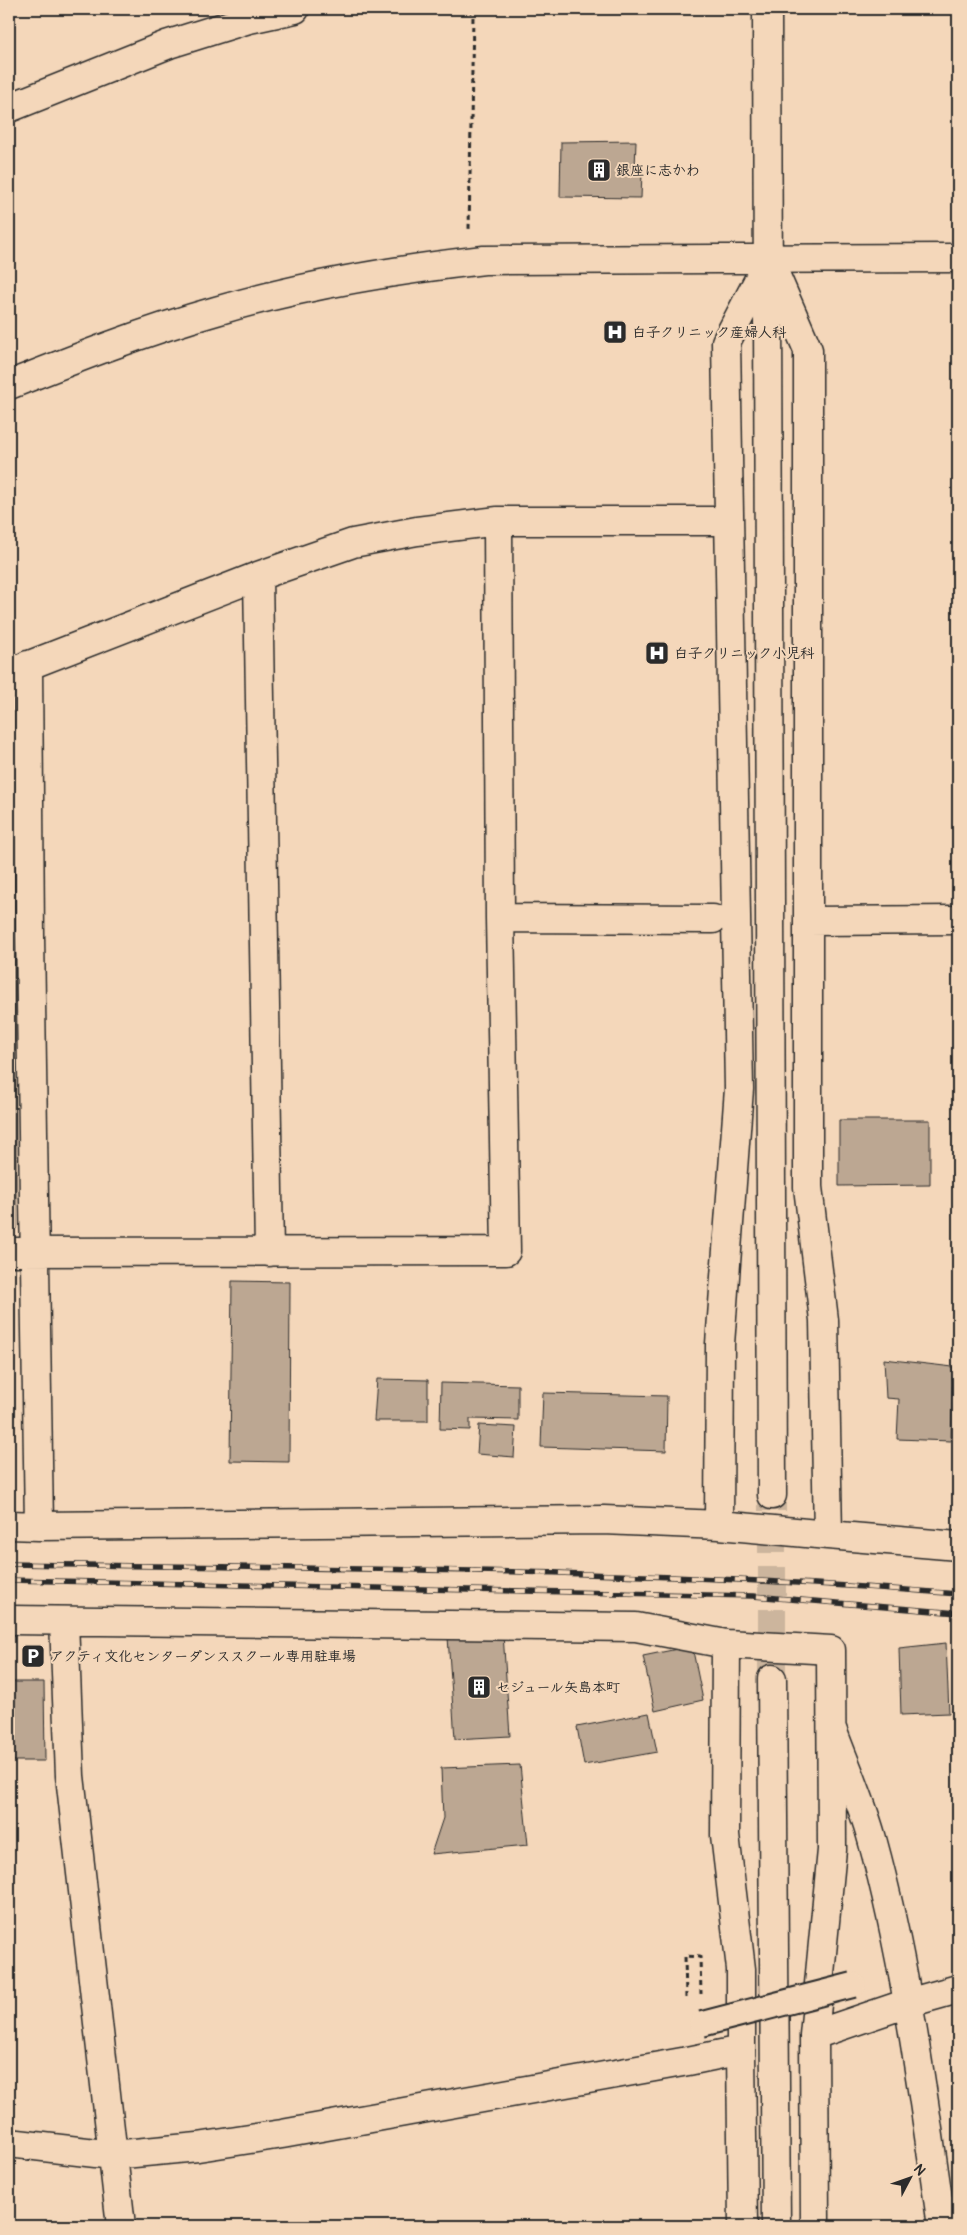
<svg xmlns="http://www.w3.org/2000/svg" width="967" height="2235" font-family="Pangolin,'Klee One',sans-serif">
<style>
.park{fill:#d3bba2;stroke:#7f7366}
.building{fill:#bca792;stroke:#2b2b2b}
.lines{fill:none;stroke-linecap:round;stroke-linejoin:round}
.tertiary-tunnel{stroke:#ccb59d;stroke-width:28;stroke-dasharray:28 14;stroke-linecap:butt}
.minor-casing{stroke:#2b2b2b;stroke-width:31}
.tertiary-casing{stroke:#2b2b2b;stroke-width:31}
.path{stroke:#2b2b2b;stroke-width:3;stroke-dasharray:5 4;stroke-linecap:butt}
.minor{stroke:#f4d7ba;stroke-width:28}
.tertiary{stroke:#f4d7ba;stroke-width:28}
.rail-casing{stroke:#2b2b2b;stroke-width:5.5}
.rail{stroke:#f4d7ba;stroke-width:4;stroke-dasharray:11;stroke-linecap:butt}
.pedestrian-bridge-casing{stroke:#2b2b2b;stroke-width:28;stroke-linecap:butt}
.pedestrian-bridge{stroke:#f4d7ba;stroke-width:24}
.labels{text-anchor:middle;stroke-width:4;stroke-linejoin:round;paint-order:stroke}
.poi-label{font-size:14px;font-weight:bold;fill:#2b2b2b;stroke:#f4d7ba;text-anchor:start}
</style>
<rect width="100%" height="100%" fill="#f4d7ba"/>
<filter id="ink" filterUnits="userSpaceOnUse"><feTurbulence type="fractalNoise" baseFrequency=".02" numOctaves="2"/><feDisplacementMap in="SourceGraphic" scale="10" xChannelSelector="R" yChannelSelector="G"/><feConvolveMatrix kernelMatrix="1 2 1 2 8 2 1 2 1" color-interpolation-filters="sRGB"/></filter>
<g filter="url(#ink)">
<path class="park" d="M9,949H14L17,1228L9,1233Z"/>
<path class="building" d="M636,141L635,169L642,172L641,198L560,197L561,142Z
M839,1120H930V1185L839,1186Z
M232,1281L290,1282L289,1462L230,1461Z
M884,1359L953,1367L951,1441L897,1439L899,1399L886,1398Z
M377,1379L428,1380V1421H374Z
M441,1383L518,1385V1420L470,1419V1430L440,1429Z
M543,1393L667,1396L666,1451L541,1447Z
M479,1425L516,1427L514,1457L477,1454Z
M503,1634L510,1736L455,1739L448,1637Z
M946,1643L949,1713L901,1715L899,1648Z
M692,1646L703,1700L655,1711L643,1656Z
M9,1682H44L45,1761H9Z
M649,1713L657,1752L584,1765L577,1727Z
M520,1765L528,1845L431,1854L443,1818L441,1768Z"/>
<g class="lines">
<path class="tertiary-tunnel" d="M772,1679V1495"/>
<g class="minor-casing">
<path id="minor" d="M9,108L169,44L249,19L295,9
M769,260L808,350V1187L824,1320L828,1535L958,1546
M258,576L269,1252
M28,665L30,936L39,1526L604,1520L719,1525L828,1535
M9,673L258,576L353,543L417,531L498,521H713
M500,918L713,919
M808,921L958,920
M9,1252L506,1251L500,918L498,521
M9,1525L39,1526
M719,1525L720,1344L739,1089L726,342L769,260
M9,1620L636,1627L726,1644L725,1835L741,1969V2050
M64,1621L70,1776L121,2226
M726,1644L831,1650L832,1850L814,2035
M832,1729C845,1765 862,1802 872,1839C907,1966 923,2097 942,2226
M9,2143L113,2155L198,2147L282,2134L688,2061L741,2050L743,2226
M815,2226L814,2035L908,2003L958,1989"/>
</g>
<g class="tertiary-casing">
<path id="tertiary" d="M767,9L772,1495
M9,385C77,358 145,331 216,311C303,285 394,270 484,260L958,258
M772,1679L776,2226"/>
</g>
<path class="path" d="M469,9L473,16L469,229
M686,1998L685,1956L700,1957L701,1994"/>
<use href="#minor" class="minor"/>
<use href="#tertiary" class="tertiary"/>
<g class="rail-casing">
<path id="rail" d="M9,1564C325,1569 643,1568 958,1594
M9,1580L753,1596L958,1613"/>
</g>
<use href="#rail" class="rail"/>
<g class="pedestrian-bridge-casing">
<path id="pedestrian-bridge" d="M702,2024L853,1985"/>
</g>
<use href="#pedestrian-bridge" class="pedestrian-bridge"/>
</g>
</g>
<defs>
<g id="building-square" transform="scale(1.25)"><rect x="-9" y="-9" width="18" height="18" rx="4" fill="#2b2b2b" stroke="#f4d7ba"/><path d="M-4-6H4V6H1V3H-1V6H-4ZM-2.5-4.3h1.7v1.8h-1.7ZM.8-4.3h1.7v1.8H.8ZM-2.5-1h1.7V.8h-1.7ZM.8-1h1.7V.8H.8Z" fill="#fff"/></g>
<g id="hospital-square" transform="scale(1.25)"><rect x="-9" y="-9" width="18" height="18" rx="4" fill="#2b2b2b" stroke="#f4d7ba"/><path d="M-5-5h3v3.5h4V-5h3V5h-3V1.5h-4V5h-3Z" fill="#fff"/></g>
<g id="parking-square" transform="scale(1.25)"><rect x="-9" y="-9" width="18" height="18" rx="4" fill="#2b2b2b" stroke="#f4d7ba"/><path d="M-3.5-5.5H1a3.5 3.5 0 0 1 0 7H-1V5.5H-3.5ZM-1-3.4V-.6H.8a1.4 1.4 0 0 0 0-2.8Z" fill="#fff"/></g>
</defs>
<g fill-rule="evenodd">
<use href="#building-square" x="599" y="170"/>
<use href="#hospital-square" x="615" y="332"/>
<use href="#hospital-square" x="657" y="653"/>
<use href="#parking-square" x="33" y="1656"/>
<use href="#building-square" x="479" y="1687"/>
</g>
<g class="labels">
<g class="poi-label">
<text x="616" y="175">銀座に志かわ</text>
<text x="632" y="337">白子クリニック産婦人科</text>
<text x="674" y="658">白子クリニック小児科</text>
<text x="50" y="1661">アクティ文化センターダンススクール専用駐車場</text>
<text x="496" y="1692">セジュール矢島本町</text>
</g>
</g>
<rect width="967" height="2235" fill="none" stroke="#f4d7ba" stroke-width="30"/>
<rect x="15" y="15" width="937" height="2205" fill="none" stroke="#2b2b2b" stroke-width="2" filter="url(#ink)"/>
<g transform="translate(910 2178) rotate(49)" stroke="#f4d7ba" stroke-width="4" paint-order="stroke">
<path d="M0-4L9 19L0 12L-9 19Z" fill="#2b2b2b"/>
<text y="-8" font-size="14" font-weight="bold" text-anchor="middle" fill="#2b2b2b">N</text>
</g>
</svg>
